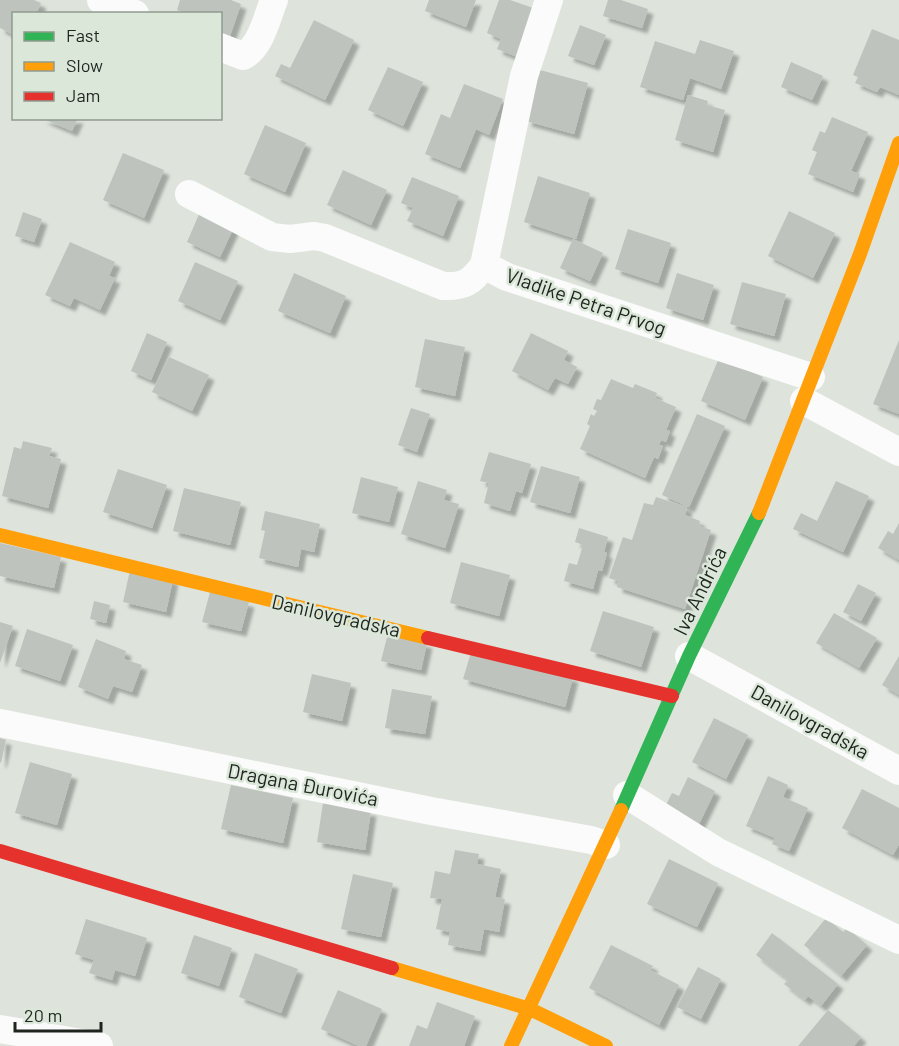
<svg xmlns="http://www.w3.org/2000/svg" width="899" height="1046" font-family="Barlow,sans-serif">
<style>
.building{fill:#bec3bd;filter:url(#shadow)}
.lines{fill:none;stroke-linecap:round;stroke-linejoin:round}
.street{stroke:#fafbfa;stroke-width:28}
.fast{stroke:#30b455;stroke-width:14}
.slow{stroke:#ff9f0a;stroke-width:14}
.jam{stroke:#e5322d;stroke-width:14}
.labels{text-anchor:middle;stroke-width:5;stroke-linejoin:round;paint-order:stroke}
.street-label{font-size:20px;fill:#1f241f;stroke:#dbe8d9}
</style>
<defs>
<filter id="shadow"><feDropShadow dx="5.5" dy="5.5" stdDeviation="1.5" flood-color="#0004"/></filter>
</defs>
<rect width="100%" height="100%" fill="#dee4dc"/>
<path class="building" d="M0,0H34L41,3L36,14H14V35L0,28Z
M180,0H231L241,4L229,39L220,36V14H187L177,10Z
M429,0H476L466,27L425,11Z
M499,0H510L536,9L525,60L497,49L501,39L487,33Z
M608,0H621L648,9L642,28L603,16Z
M314,20L354,40L325,100L275,76L281,64L290,68Z
M580,25L606,35L594,65L568,56Z
M872,29L899,40V95L880,87L877,92L855,83L858,77L853,75Z
M700,40L734,51L721,89L690,78L683,100L640,87L655,41L695,54Z
M791,62L823,76L812,100L781,87Z
M388,67L423,82L403,126L368,110Z
M540,70L588,83L574,134L526,121Z
M464,84L503,99L489,135L476,129L460,168L425,154L441,114L450,118Z
M688,95L708,101L707,105L725,110L713,152L675,140Z
M832,117L868,132L851,171L860,174L853,192L808,174L817,152L812,150L820,131L825,133Z
M41,118H78L72,131Z
M265,125L306,143L285,192L244,174Z
M123,153L164,170L144,218L103,200Z
M343,170L387,190L371,225L327,205Z
M538,176L590,193L576,239L524,222Z
M412,177L459,196L443,236L407,221L413,208L401,203Z
M789,211L835,233L813,278L768,256Z
M23,212L42,219L34,242L15,236Z
M200,212L234,227L220,257L187,242Z
M628,229L671,243L658,283L615,269Z
M573,239L603,253L590,281L560,268Z
M70,242L115,262L109,276L115,278L100,310L74,298L70,306L45,295Z
M195,262L238,281L220,320L178,301Z
M294,273L346,296L330,333L278,311Z
M677,273L714,285L703,320L666,308Z
M742,282L786,294L774,336L730,324Z
M147,333L167,342L151,380L131,371Z
M531,333L568,351L564,360L577,367L568,384L555,378L548,390L512,371Z
M425,339L465,347L455,396L415,387Z
M899,340V414L873,404Z
M169,357L209,375L192,411L152,392Z
M719,358L763,377L745,420L701,401Z
M611,379L633,388L635,384L657,393L655,398L676,407L666,430L670,431L666,442L661,440L659,445L663,446L658,459L654,457L645,478L580,449L590,426L587,424L591,414L594,416L597,411L593,409L597,399L601,400Z
M411,408L430,414L417,452L398,445Z
M697,414L725,426L689,507L662,495Z
M23,441L52,448L49,456L61,459L48,508L2,496L14,447L21,449Z
M489,452L531,464L522,493L516,491L510,511L484,503L489,483L480,481Z
M541,466L580,477L570,513L530,502Z
M118,469L167,485L152,528L103,512Z
M361,477L398,487L389,522L352,513Z
M418,481L447,490L444,500L459,504L445,548L401,534Z
M836,481L869,496L843,552L793,529L801,513L817,521Z
M184,488L241,502L230,545L173,531Z
M656,497L687,507L685,515L700,521L699,526L711,530L685,609L617,587L618,581L609,578L623,537L632,540L644,503L653,505Z
M265,511L320,524L314,552L301,549L298,567L259,558L265,531L261,530Z
M899,523V560L878,548L888,531L893,534Z
M579,528L608,537L604,552L607,553L602,571L598,570L593,589L564,581L569,563L577,565L583,545L575,542Z
M0,543L61,557L54,588L0,576Z
M461,562L510,575L499,616L450,603Z
M130,570L173,579L166,612L123,602Z
M858,584L876,593L861,621L843,612Z
M210,592L249,602L241,631L202,622Z
M94,601L110,605L106,623L90,619Z
M603,611L654,627L641,667L590,651Z
M834,613L877,638L859,668L816,643Z
M0,622L13,626L0,663Z
M27,629L73,645L60,681L15,666Z
M388,633L427,643L421,670L381,661Z
M96,639L126,651L124,659L142,665L132,692L113,686L108,699L78,687Z
M472,649L573,677L565,707L463,679Z
M899,656V695L882,685Z
M312,674L351,683L342,721L303,712Z
M392,689L432,696L425,734L385,728Z
M714,718L748,735L726,779L692,762Z
M0,738L6,740L1,763L0,762Z
M30,762L72,774L57,825L15,813Z
M768,776L788,785L783,797L808,808L789,851L772,844L775,838L746,826Z
M688,777L715,791L697,828L663,811L672,793L679,796Z
M231,785L293,798L283,843L221,829Z
M862,789L899,808V844L893,855L842,828Z
M323,803L371,811L365,850L317,842Z
M455,850L479,854L477,864L501,869L495,897L505,899L499,932L484,929L480,951L448,945L450,932L436,929L442,899L430,898L435,871L450,874Z
M669,859L718,883L697,927L647,904Z
M353,874L393,883L381,937L341,929Z
M826,918L843,932L847,928L867,945L841,976L804,945Z
M86,919L147,938L135,976L115,970L112,980L89,973L94,960L75,954Z
M772,933L838,984L821,1006L808,996L805,1000L784,984L788,980L756,955Z
M194,935L232,948L219,986L181,973Z
M611,945L653,966L650,970L679,985L659,1025L589,988Z
M255,953L298,969L281,1013L239,997Z
M698,967L721,979L701,1019L677,1007Z
M338,990L382,1009L366,1046H359L321,1029Z
M437,1002L475,1016L464,1046H409L417,1025L427,1029Z
M828,1010L861,1037L854,1046H798Z"/>
<g class="lines">
<path class="street" d="M101,0L135,14
M549,0L524,76L484,265L507,277L811,377
M220,47L243,56C261,47 267,17 274,0
M189,194L272,237L290,239L314,236L325,238L443,286C464,287 472,282 484,265
M804,401L899,452
M689,656L899,771
M0,723L431,811L591,840L606,845
M627,795L718,852L899,940
M0,1029L99,1046"/>
<path class="fast" d="M621,810L689,656L759,513"/>
<path class="slow" d="M759,513L860,254L899,143
M0,535L428,638
M392,968L530,1009L606,1046
M511,1046L621,810"/>
<path class="jam" d="M428,638L672,696
M0,851L392,968"/>
</g>
<g class="labels">
<g class="street-label">
<text transform="translate(586 302) rotate(19)" y="7">Vladike Petra Prvog</text>
<text transform="translate(700 591) rotate(-64)" y="7">Iva Andrića</text>
<text transform="translate(336 616) rotate(13)" y="7">Danilovgradska</text>
<text transform="translate(810 722) rotate(29)" y="7">Danilovgradska</text>
<text transform="translate(303 785) rotate(11)" y="7">Dragana Đurovića</text>
</g>
</g>
<rect x="12" y="12" width="210" height="108" fill="#dbe8d9" stroke="#909a8f" stroke-width="1.5"/>
<rect x="24" y="32" width="30" height="9" fill="#30b455" stroke="#909a8f" stroke-width="1.5"/>
<text x="66" y="42" font-size="18" fill="#1f241f">Fast</text>
<rect x="24" y="62" width="30" height="9" fill="#ff9f0a" stroke="#909a8f" stroke-width="1.5"/>
<text x="66" y="72" font-size="18" fill="#1f241f">Slow</text>
<rect x="24" y="92" width="30" height="9" fill="#e5322d" stroke="#909a8f" stroke-width="1.5"/>
<text x="66" y="102" font-size="18" fill="#1f241f">Jam</text>
<path d="M15 1022v9h86v-9" fill="none" stroke="#1f241f" stroke-width="3"/>
<text x="24" y="1022" font-size="18" fill="#1f241f" stroke="#dbe8d9" stroke-width="4.5" paint-order="stroke">20 m</text>
</svg>
